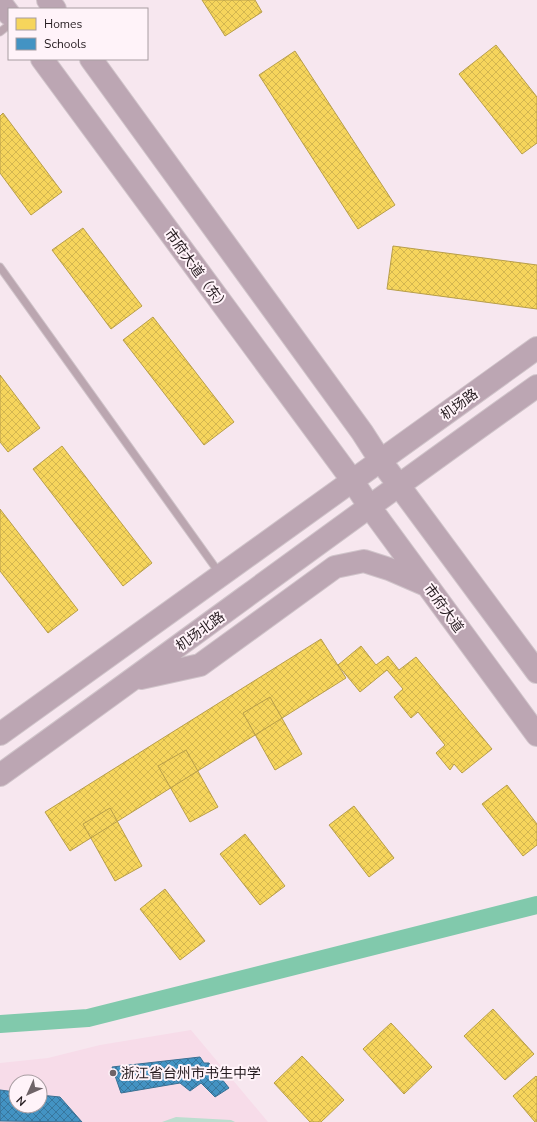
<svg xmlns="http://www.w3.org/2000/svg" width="537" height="1122" font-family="'Nunito Sans','Noto Sans SC',sans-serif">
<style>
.built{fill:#f7dce9;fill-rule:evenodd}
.green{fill:#bdddcf}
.homes{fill:url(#homes-cross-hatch);stroke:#b89e4a}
.schools{fill:url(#schools-cross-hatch);stroke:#3a6f92}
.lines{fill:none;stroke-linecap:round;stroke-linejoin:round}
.canal{stroke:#81c9ac;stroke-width:18}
.service-casing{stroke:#d0c4ca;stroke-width:9}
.primary-casing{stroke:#d0c4ca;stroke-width:24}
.service{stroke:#bba6b0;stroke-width:7}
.primary{stroke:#bca6b3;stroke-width:22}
.poi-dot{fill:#6f6368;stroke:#fff3f9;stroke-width:1.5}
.labels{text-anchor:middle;stroke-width:4;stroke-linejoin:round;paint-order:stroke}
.street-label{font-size:14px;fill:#261c20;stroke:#fff3f9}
.poi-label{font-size:14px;fill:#261c20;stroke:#fff3f9;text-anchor:start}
</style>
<defs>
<pattern id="homes-cross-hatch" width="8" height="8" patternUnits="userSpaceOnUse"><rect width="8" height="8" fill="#f6d55c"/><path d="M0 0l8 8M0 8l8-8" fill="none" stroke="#d3b650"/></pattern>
<pattern id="schools-cross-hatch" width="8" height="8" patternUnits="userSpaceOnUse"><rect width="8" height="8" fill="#4393c3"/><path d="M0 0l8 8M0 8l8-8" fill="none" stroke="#38779e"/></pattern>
</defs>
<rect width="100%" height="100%" fill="#f7e7ef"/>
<path class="built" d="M191,1030L268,1122H0V1063L48,1058L100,1045ZM16,1082H40V1106H16Z"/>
<path class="green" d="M176,1117L231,1120L235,1122H162Z"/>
<path class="homes" d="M202,0H255L262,12L225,36Z
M496,45L537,97V143L522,154L459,74Z
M295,51L395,205L358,229L259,75Z
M3,113L62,192L31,215L0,173V116Z
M83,228L142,306L111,329L52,250Z
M393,246L537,265V309L387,289Z
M153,317L234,422L204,445L123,340Z
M0,375L40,428L8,452L0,442Z
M62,446L152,563L123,586L33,469Z
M0,509L78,610L48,633L0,571Z
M321,639L346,678L70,851L45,812Z
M361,646L376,665L388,656L399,670L416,657L492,749L462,773L454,764L450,770L436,753L445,745L418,712L411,718L394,697L403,689L387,670L360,692L338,665Z
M270,697L302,754L275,770L243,713Z
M186,750L218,807L190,822L158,766Z
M507,785L537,824V845L523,856L482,804Z
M354,806L394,858L369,877L329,825Z
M110,808L142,866L115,881L83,824Z
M245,834L285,886L260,905L220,854Z
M165,889L205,941L180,960L140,909Z
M493,1009L534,1054L505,1080L464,1036Z
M391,1023L432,1067L404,1094L363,1049Z
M302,1056L344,1100L321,1122H310L274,1083Z
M536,1076L537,1077V1122H535L513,1096Z"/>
<path class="schools" d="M200,1057L204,1063H209L229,1088L215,1097L201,1083L190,1091L180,1083L121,1093L112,1067Z
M0,1090L16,1092V1106H40V1095L60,1097L82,1122L0,1121Z"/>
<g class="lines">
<path class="canal" d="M0,1024L88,1018L537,905"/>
<g class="service-casing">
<path id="service" d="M0,32L9,25
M0,267L220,574"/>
</g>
<g class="primary-casing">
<path id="primary" d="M48,0L55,9
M0,2L9,14
M42,59L352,480L369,506L537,735
M91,59L362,432L380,460L537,672
M141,678L200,665L335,567L364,561L389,569L426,585
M0,734L537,348
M0,775C180,646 357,514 537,386"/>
</g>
<use href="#service" class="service"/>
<use href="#primary" class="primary"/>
</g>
<circle class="poi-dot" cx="113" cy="1073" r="4"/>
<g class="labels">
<g class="street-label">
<text transform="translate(197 270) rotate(54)" y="5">市府大道（东）</text>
<text transform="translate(459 404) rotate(-36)" y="5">机场路</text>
<text transform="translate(444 608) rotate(54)" y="5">市府大道</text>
<text transform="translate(200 631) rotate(-36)" y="5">机场北路</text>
</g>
<g class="poi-label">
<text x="121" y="1078">浙江省台州市书生中学</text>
</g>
</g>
<rect x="8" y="8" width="140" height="52" fill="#fff3f9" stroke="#a89da2"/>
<rect x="16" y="18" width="20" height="12" fill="#f6d55c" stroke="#a89da2"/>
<text x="44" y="28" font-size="12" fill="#261c20">Homes</text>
<rect x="16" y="38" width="20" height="12" fill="#4393c3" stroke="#a89da2"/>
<text x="44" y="48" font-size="12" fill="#261c20">Schools</text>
<g transform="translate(28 1094) rotate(225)"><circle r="19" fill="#fff3f9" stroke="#a89da2"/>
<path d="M0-3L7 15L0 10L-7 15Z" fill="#6f6368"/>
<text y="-6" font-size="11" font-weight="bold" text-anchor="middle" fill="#261c20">N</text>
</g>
</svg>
